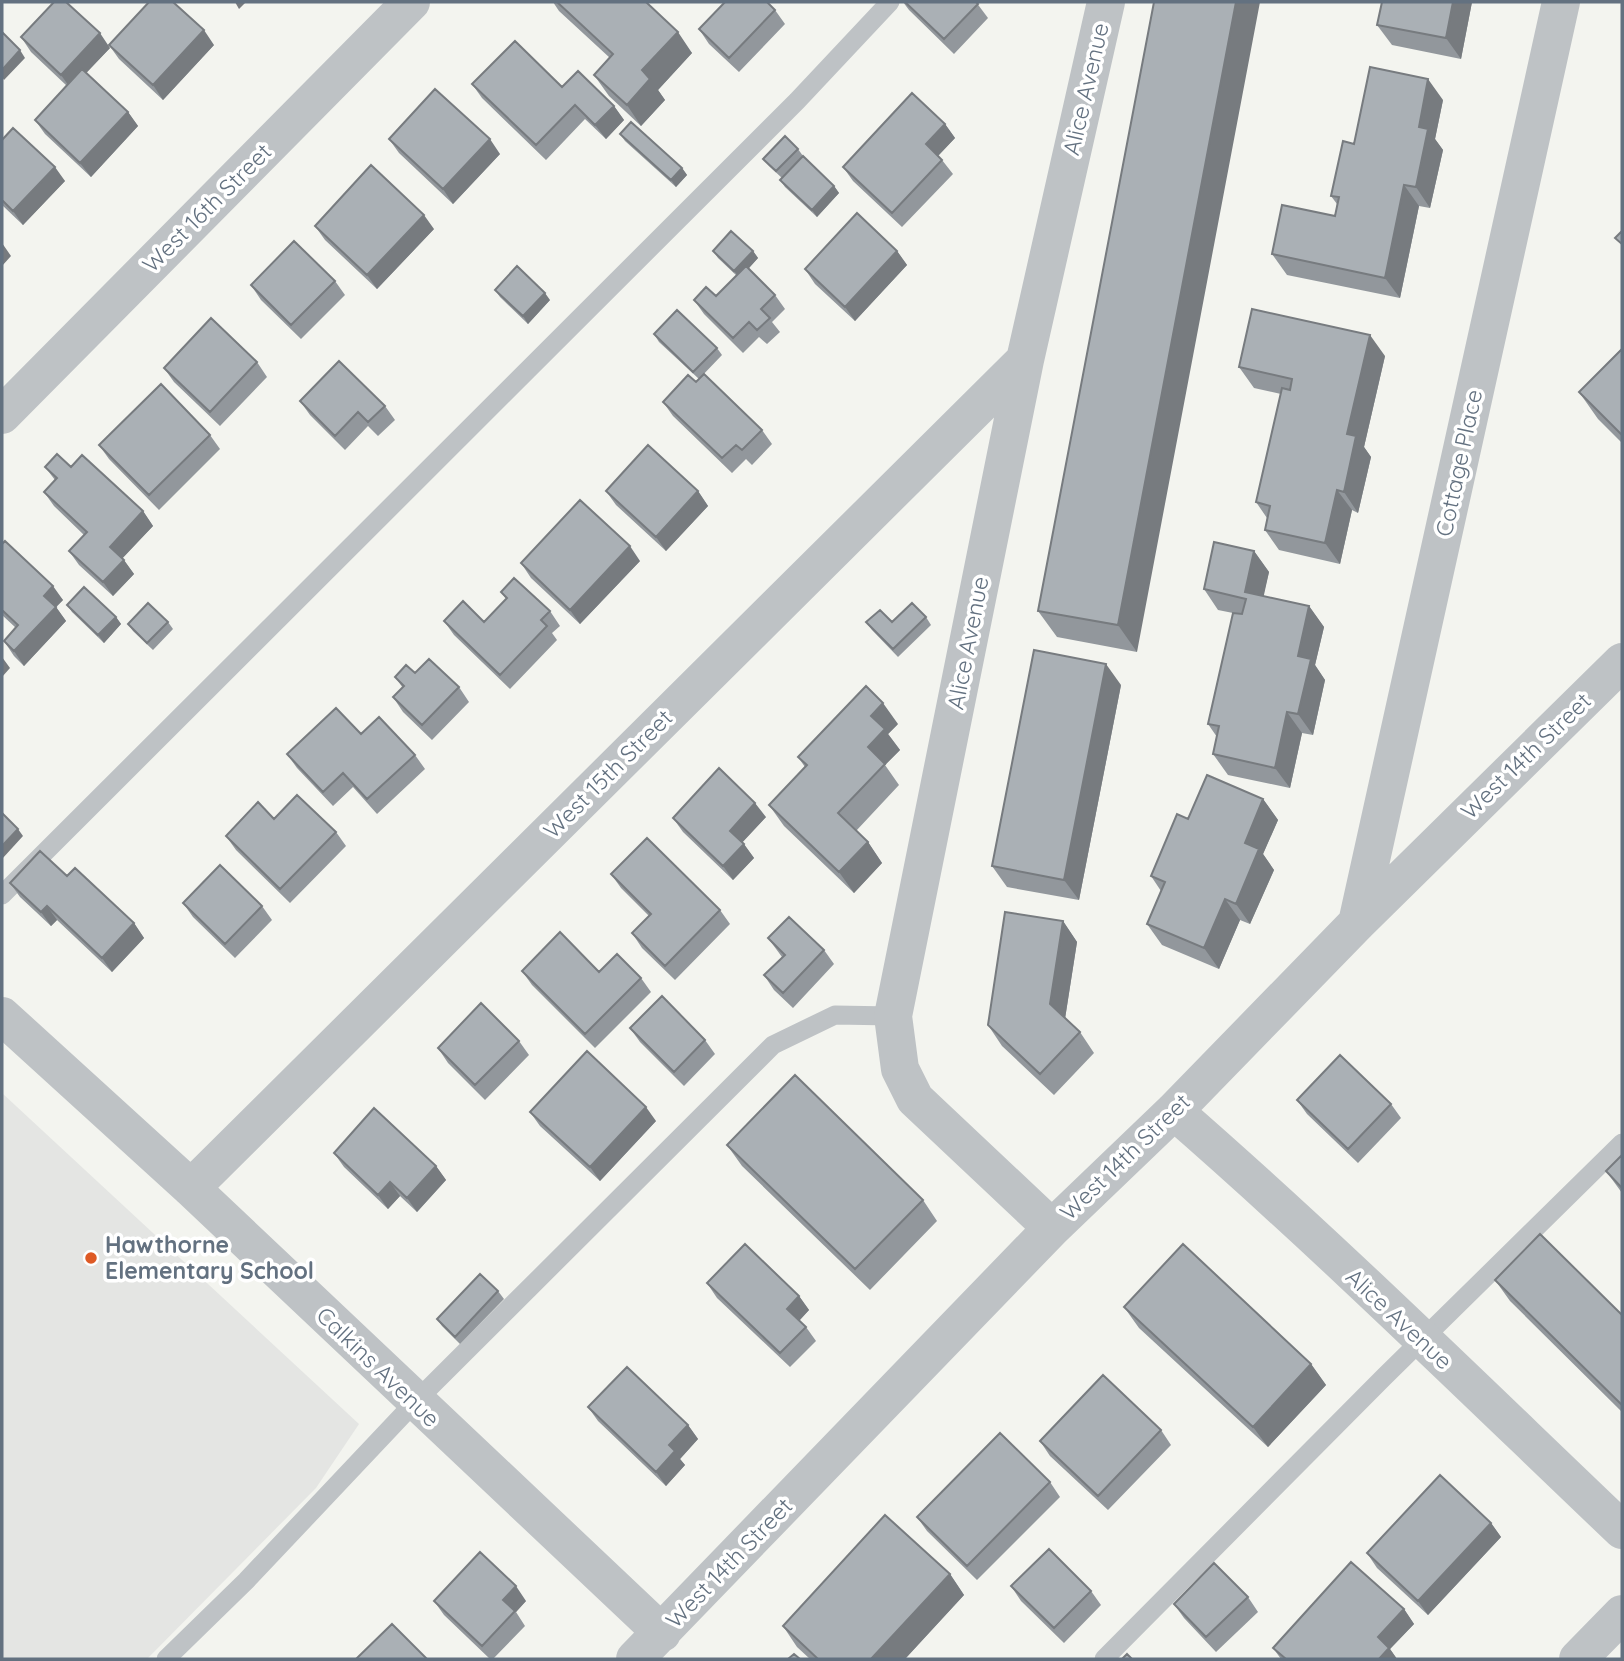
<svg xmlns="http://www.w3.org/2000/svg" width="1624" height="1661" font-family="Quicksand,sans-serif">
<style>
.built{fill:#e4e5e3}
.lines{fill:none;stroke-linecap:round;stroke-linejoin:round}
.lane{stroke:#bec2c5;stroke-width:19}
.street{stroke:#bec2c5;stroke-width:38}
.wall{fill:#92979c}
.shaded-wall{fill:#777b7f}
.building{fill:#aab0b5;stroke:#777b7f;stroke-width:2}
.poi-dot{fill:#de5a25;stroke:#fff;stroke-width:2.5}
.labels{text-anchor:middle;stroke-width:7;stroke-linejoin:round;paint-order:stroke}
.street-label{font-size:23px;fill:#637180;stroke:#fff}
.poi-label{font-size:23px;font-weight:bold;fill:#637180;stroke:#fff;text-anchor:start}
</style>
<rect width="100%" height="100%" fill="#f3f4ef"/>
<path class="built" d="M2,1093L359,1424L316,1488L147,1659H2Z"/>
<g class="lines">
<path class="lane" d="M2,895L797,101L890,2
M166,1659L246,1581L415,1402L773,1045L835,1015L893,1016
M1104,1659L1384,1377L1622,1143"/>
<path class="street" d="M2,415L411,2
M1357,923L1561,2
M2,1016L191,1188L662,1633
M1174,1111C1328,1245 1474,1389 1622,1530
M191,1188L1025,360
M1052,1228L915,1099L900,1069L893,1016L1025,360L1106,2
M635,1659L1052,1228L1174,1111L1357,923L1622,662
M1578,1659L1622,1614"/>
</g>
<path class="wall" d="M553,2H646L692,53L658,90L665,100L641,126L609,96L594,75L610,58L559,11Z
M903,2H976L988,18L954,54L909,10Z
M1154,2L1137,652L1057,637L1038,611Z
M1382,2H1472L1461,59L1392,45L1377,25Z
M775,10L785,24L739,72L709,44L699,29Z
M21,37L110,48L86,73L128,112L138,126L91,177L45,134L35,120L67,86L31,52Z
M109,45H214L163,100L119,59Z
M472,84L562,87L614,106L624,120L606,139L585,119L546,160L482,98Z
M1443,100L1435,139L1443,150L1430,208L1419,206L1400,298L1287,275L1272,254L1335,216L1337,204L1331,196L1354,144Z
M945,124L955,138L938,156L942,160L953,174L902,227L853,181L843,167Z
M620,134L682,168L687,175L676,187L625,141Z
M389,139L500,154L453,204L399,153Z
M2,140L65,181L23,225L2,205Z
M798,149L803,156L782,178L769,166L763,159Z
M780,180L834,186L839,193L817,217L785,187Z
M315,226L434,229L377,289L325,240Z
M713,251H753L758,258L748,269L775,295L785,309L772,322L780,332L767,344L759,337L743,353L704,314L694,300L716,296L737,276L718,258Z
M897,251L907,265L855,321L815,284L805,269Z
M335,281L345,295L301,339L261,300L251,285Z
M495,290L550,300L528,324L500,297Z
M654,334L717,348L722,355L699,379L659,342Z
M1622,348V443L1598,419L1579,392Z
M1385,356L1364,447L1371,457L1358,513L1352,510L1340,564L1279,550L1265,530L1267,518L1256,502L1281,394L1254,388L1239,367Z
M257,362L267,377L220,426L174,382L164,368Z
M696,382L762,430L772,444L752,465L746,459L732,473L673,416L663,402Z
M300,401L385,406L395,420L378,436L368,426L345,450L310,415Z
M210,435L220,449L159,510L109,459L99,445Z
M45,467H71L143,511L153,526L122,558L134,574L113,596L79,565L69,551L84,535L54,506L44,492L55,480Z
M606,491H698L708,506L666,551L616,505Z
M2,544L63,600L56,607L66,621L24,666L14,656L4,641L16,628L2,615Z
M1254,551L1269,572L1263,596L1309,606L1324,627L1315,665L1325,680L1313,735L1302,733L1290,788L1228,775L1213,754L1217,737L1208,724L1233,613L1218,610L1204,589Z
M640,561L580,624L531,578L521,563Z
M501,592L550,611L560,626L552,633L557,640L510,689L454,635L444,621L484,622L506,599Z
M67,605L116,617L121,624L104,643L72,612Z
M926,617L931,625L898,657L872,630L866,622H892Z
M168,622L173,629L153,650L133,631L128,624Z
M415,673L459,687L469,702L432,740L403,712L393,697L403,688L395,677Z
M1121,685L1079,900L1007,887L992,866Z
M898,724L888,734L900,750L885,765L899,785L856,831L868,842L882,863L854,893L784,826L769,805L805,767L798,757Z
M361,734L415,755L425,769L377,814L353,787L333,806L297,768L287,754Z
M1263,799L1278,820L1263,854L1274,870L1250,924L1240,920L1219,969L1162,945L1147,924L1161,891L1151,876L1188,819Z
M766,817L742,842L754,858L733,880L683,832L673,818Z
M336,832L346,846L290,903L236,850L226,836Z
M611,874L720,910L730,924L675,980L642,948L632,933L649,916L621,888Z
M67,876L134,923L144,938L112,972L57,920L51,926L20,897L10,883Z
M183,903L262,906L272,920L235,958L193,917Z
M1063,921L1077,942L1065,1019L1080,1032L1094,1053L1054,1095L1002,1046L988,1025Z
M768,938L824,950L834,964L793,1008L774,990L764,975L782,957Z
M522,971L599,972L641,978L651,992L595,1048L532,985Z
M630,1028L705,1040L715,1054L684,1086L640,1042Z
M519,1041L529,1055L485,1100L448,1063L438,1048Z
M1297,1100L1391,1104L1401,1118L1358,1163L1307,1114Z
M530,1112L656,1121L600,1181L540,1126Z
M727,1145L923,1200L937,1221L870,1290L742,1166Z
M334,1153L436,1166L446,1180L417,1212L400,1196L388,1209L344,1167Z
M1622,1155V1193L1606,1171Z
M1495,1280L1622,1315V1412L1510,1301Z
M707,1283L799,1296L809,1310L799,1321L806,1327L816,1341L790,1367L717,1298Z
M498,1291L504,1299L460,1344L442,1326L437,1319Z
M1124,1307L1311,1364L1326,1385L1268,1447L1139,1328Z
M588,1407L688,1425L698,1439L680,1459L685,1465L666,1486L598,1421Z
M1161,1430L1171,1445L1108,1510L1050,1456L1040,1441Z
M1050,1482L1060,1497L977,1580L927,1531L917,1517Z
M1491,1523L1501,1537L1428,1615L1377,1568L1367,1553Z
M950,1574L964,1595L905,1659H810L797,1647L783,1626Z
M1011,1586L1091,1591L1101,1605L1064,1643L1021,1601Z
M1248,1597L1258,1612L1216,1652L1184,1618L1174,1604Z
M434,1601H526L516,1612L525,1626L493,1659H490L444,1615Z
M1404,1609L1414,1624L1390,1649L1397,1659H1281L1273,1648Z"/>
<path class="shaded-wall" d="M235,2H246L239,9Z
M1236,2H1260L1137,652L1118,625Z
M1453,2H1472L1461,59L1446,38Z
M204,30L214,45L163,100L153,85Z
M678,32L692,53L658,90L665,100L641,126L627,105L642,70Z
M100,33L110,48L71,89L61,75Z
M20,50L25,58L4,80L2,77V70Z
M1428,79L1443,100L1435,139L1443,150L1430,208L1416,187L1419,127Z
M614,106L624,120L606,139L595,125Z
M128,112L138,126L91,177L80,163Z
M945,124L955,138L936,158L926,144Z
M490,139L500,154L453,204L443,189Z
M55,167L65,181L23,225L13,211Z
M682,168L687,175L676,187L671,180Z
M1404,185L1419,206L1400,298L1385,278Z
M834,186L839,193L817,217L812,210Z
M424,215L434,229L377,289L367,275Z
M2,243L11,256L2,266Z
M753,251L758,258L740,278L734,271Z
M897,251L907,265L855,321L845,307Z
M545,293L550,300L528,324L523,316Z
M1370,335L1385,356L1364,447L1371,457L1358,513L1344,492L1347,434Z
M1337,490L1352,510L1340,564L1325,543Z
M698,491L708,506L666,551L656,537Z
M143,511L153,526L120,561L110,547Z
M630,546L640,561L580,624L570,610Z
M1254,551L1269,572L1260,613L1245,592Z
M124,560L134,574L113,596L103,582Z
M53,586L63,600L56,607L66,621L24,666L14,651L44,596Z
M1309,606L1324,627L1315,665L1325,680L1313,735L1298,714V656Z
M116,617L121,624L104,643L98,635Z
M2,657L10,668L2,677Z
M1106,664L1121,685L1079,900L1064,880Z
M883,703L898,724L888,734L900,750L885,765L868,747L871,716Z
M1287,712L1302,733L1290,788L1275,768Z
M1263,799L1278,820L1263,854L1274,870L1250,924L1236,904L1245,843Z
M755,803L766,817L740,845L730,831Z
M18,829L23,836L2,859V846Z
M868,842L882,863L854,893L839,872Z
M744,844L754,858L733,880L723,866Z
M1225,899L1240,920L1219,969L1204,948Z
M47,906L57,920L51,926L41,912Z
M1063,921L1077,942L1064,1025L1050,1004Z
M134,923L144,938L112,972L102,958Z
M646,1107L656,1121L600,1181L590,1167Z
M436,1166L446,1180L417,1212L407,1198Z
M390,1182L400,1196L388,1209L378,1195Z
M799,1296L809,1310L797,1323L787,1309Z
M1311,1364L1326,1385L1268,1447L1253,1427Z
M688,1425L698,1439L680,1459L685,1465L666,1486L656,1472L669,1445Z
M1491,1523L1501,1537L1428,1615L1418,1601Z
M950,1574L964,1595L905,1659H871Z
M516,1586L526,1601L516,1612L503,1600Z
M1404,1609L1414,1624L1390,1649L1397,1659H1379L1378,1637Z"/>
<path class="building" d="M54,2H66L100,33L61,75L21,37Z
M149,2H173L204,30L153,85L109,45Z
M557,2H646L678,32L642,70L650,79L627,105L594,75L613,54Z
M725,2H767L775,10L729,58L699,29Z
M905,2H976L978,4L944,39Z
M1154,2H1236L1118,625L1038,611Z
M1382,2H1453L1446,38L1377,25Z
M2,32L20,50L2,70Z
M515,41L562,87L578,71L614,106L595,125L575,105L536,145L472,84Z
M1370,67L1428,79L1419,127L1428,129L1416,187L1404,185L1385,278L1272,254L1282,205L1335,216L1339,197L1331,196L1343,141L1354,144Z
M82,69L128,112L80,163L35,120Z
M435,89L490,139L443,189L389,139Z
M912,93L945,124L926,144L942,160L892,213L843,167Z
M631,122L682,168L671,180L620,134Z
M13,128L55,167L13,211L2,200V140Z
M785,136L798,149L776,171L763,159Z
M803,156L834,186L812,210L780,180Z
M371,165L424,215L367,275L315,226Z
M857,213L897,251L845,307L805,269Z
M731,231L753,251L734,271L713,251Z
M1622,231V244L1615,238Z
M294,241L335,281L291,325L251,285Z
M517,266L545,293L523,316L495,290Z
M746,266L775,295L761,309L770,318L757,330L749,322L733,338L694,300L706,287L716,296Z
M1252,309L1370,335L1347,434L1356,436L1344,492L1337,490L1325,543L1265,530L1270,506L1256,502L1282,388L1290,390L1292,379L1239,367Z
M677,310L717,348L693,372L654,334Z
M211,318L257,362L210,412L164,368Z
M1622,349V435L1579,392Z
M339,361L385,406L368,422L358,412L335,436L300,401Z
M704,374L762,430L742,450L736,445L722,458L663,402L688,375L696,382Z
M161,384L210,435L149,495L99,445Z
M648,445L698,491L656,537L606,491Z
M57,454L71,467L82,455L143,511L110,547L124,560L103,582L69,551L87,532L44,492L57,478L45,467Z
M580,500L630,546L570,610L521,563Z
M5,541L53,586L44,596L56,607L14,651L4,641L18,625L2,610V544Z
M1214,542L1254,551L1245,592L1309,606L1298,656L1311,659L1298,714L1287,712L1275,768L1213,754L1219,726L1208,724L1233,613L1242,614L1246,599L1204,589Z
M514,578L550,611L541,620L547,626L500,675L444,621L463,601L484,622L507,598L501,592Z
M84,587L116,617L98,635L67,605Z
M148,603L168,622L147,643L128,624Z
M912,603L926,617L893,649L866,622L880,610L892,622Z
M1034,650L1106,664L1064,880L992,866Z
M429,659L459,687L422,725L393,697L404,686L395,677L406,665L415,673Z
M866,686L883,703L871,716L885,729L868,747L885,764L838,813L868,842L839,872L769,805L807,765L798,757Z
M336,708L361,734L379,717L415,755L367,799L343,773L323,792L287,754Z
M719,768L755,803L730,831L744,844L723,866L673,818Z
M1207,775L1263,799L1245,843L1259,849L1236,904L1225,899L1204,948L1147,924L1165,882L1151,876L1177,814L1188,819Z
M297,795L336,832L280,889L226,836L258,802L274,819Z
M3,814L18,829L2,846V815Z
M647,838L720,910L665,966L632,933L651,914L611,874Z
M40,851L67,876L75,868L134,923L102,958L47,906L41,912L10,883Z
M220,865L262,906L225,944L183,903Z
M1005,912L1063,921L1050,1004L1080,1032L1040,1074L988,1025Z
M789,917L824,950L783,993L764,975L785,955L768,938Z
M560,932L599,972L617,954L641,978L585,1034L522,971Z
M662,996L705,1040L674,1072L630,1028Z
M481,1003L519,1041L475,1085L438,1048Z
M587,1051L646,1107L590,1167L530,1112Z
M1340,1055L1391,1104L1348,1149L1297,1100Z
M795,1075L923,1200L855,1269L727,1145Z
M374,1108L436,1166L407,1198L390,1182L378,1195L334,1153Z
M1622,1155V1188L1606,1171Z
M1540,1234L1622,1315V1405L1495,1280Z
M745,1244L799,1296L787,1309L806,1327L780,1353L707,1283Z
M1183,1244L1311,1364L1253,1427L1124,1307Z
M480,1274L498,1291L455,1337L437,1319Z
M627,1367L688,1425L669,1445L675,1451L656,1472L588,1407Z
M1103,1375L1161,1430L1098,1496L1040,1441Z
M1000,1433L1050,1482L967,1566L917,1517Z
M1440,1475L1491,1523L1418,1601L1367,1553Z
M885,1515L950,1574L871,1659H818L783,1626Z
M1049,1549L1091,1591L1054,1628L1011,1586Z
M480,1552L516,1586L503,1600L515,1611L482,1646L434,1601Z
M1351,1562L1404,1609L1378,1637L1389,1648L1379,1659H1286L1273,1648Z
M1214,1563L1248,1597L1206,1637L1174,1604Z
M392,1624L427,1659H356Z
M794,1654L800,1659H788Z
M1127,1654L1132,1659H1122Z"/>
<circle class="poi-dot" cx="91" cy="1258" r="7"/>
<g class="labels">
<g class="street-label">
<text transform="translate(1086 89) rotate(-77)" y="8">Alice Avenue</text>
<text transform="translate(207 208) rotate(-45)" y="8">West 16th Street</text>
<text transform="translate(1459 463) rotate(-78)" y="8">Cottage Place</text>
<text transform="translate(968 643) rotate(-79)" y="8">Alice Avenue</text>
<text transform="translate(1526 756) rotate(-44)" y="8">West 14th Street</text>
<text transform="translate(608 774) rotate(-45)" y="8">West 15th Street</text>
<text transform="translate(1125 1157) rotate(-44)" y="8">West 14th Street</text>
<text transform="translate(1399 1319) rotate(43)" y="8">Alice Avenue</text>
<text transform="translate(378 1367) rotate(44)" y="8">Calkins Avenue</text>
<text transform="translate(729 1563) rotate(-46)" y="8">West 14th Street</text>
</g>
<g class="poi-label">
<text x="105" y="1253">Hawthorne<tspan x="105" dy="26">Elementary School</tspan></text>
</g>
</g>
<rect width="1624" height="1661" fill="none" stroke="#637180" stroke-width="7"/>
</svg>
